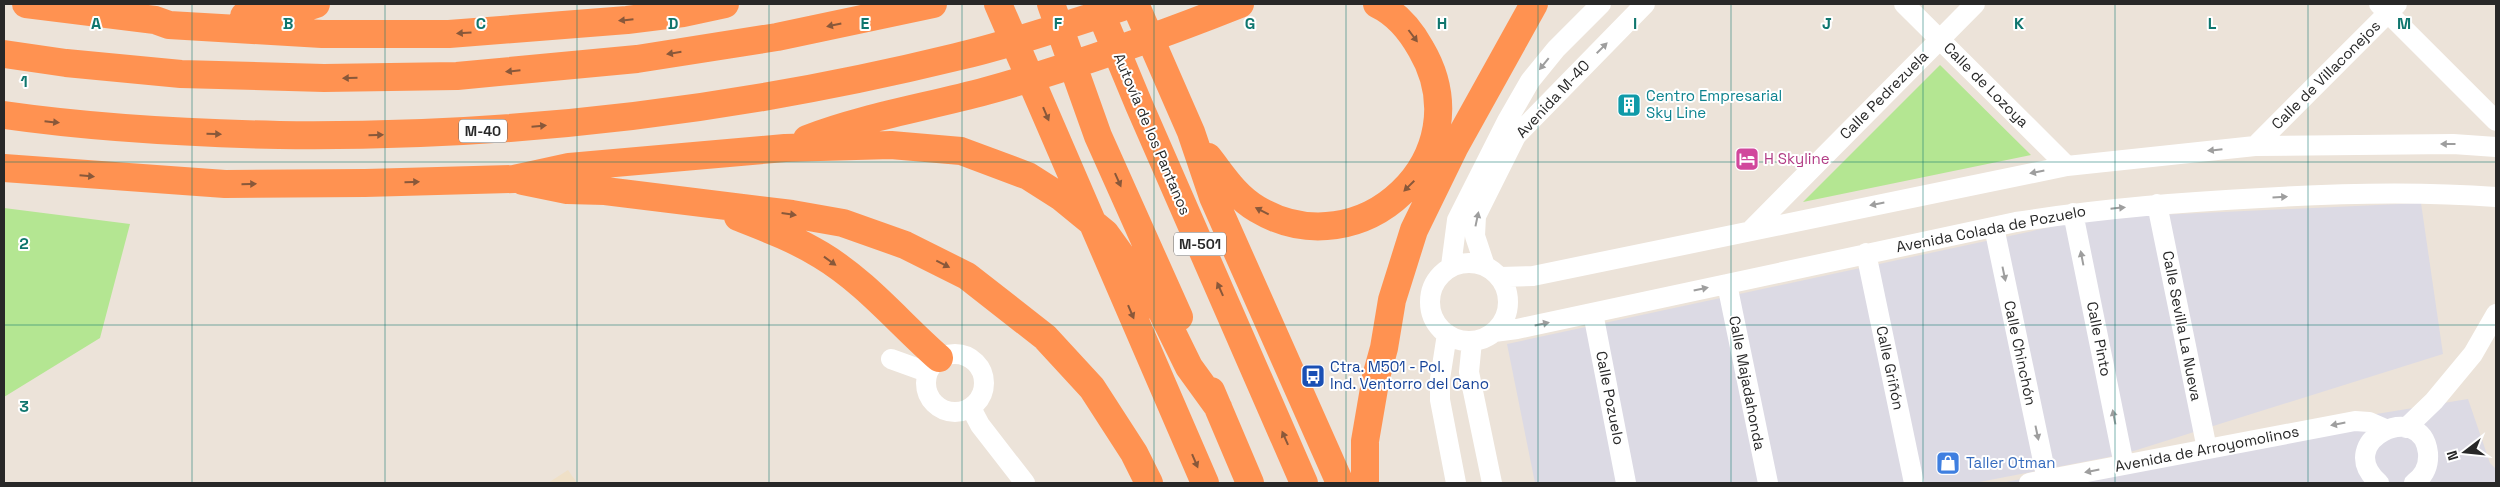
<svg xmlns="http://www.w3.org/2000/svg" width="2500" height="487" font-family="'Space Grotesk',sans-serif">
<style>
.industrial{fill:#dcdae4}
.education{fill:#efe0c7}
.green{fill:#b4e692}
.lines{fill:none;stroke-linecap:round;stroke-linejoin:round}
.minor{stroke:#fff;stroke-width:20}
.highway{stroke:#ff9251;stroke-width:28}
.oneway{fill:#89583a}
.oneway2{fill:#9e9e9e}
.grid{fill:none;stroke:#0f766e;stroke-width:1;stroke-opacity:0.55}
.labels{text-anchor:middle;stroke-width:4;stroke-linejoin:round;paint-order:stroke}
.shield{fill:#fff;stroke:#686868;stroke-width:1}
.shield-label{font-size:14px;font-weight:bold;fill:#282828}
.street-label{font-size:15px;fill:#282828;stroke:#fff}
.culture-label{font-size:15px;fill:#0d838f;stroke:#fff;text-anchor:start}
.hotel-label{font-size:15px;fill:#b23c85;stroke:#fff;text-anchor:start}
.transit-label{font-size:15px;fill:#164399;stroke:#fff;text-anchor:start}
.shop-label{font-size:15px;fill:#366cbe;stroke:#fff;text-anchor:start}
.grid-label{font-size:16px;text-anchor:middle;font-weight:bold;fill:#0f766e;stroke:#fff;stroke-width:4;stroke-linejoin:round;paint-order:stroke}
</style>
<rect width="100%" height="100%" fill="#ece3d9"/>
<path class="industrial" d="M2421,203L2443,354L2124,454L1974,483H1535L1507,344L2093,218Z
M2468,399L2490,463L2496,469V483H2001L2223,439Z"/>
<path class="education" d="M568,470L577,483H548Z"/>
<path class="green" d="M1940,65L2031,155L1803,202Z
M4,208L130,224L100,338L4,397Z"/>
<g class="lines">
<path class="minor" d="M1904,4L2067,166
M2379,4L2496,121
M2255,146L2397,4
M2157,204L2207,449
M2073,213L2124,465
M1994,227L2047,480
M1751,230L1975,4
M1866,253L1914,483
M1430 302a39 39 0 1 1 78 0a39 39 0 1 1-78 0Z
M1451,266L1457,220L1507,121L1530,81L1556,49L1601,4
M1485,266L1475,236L1476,216L1516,136L1645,4
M1500,277L1533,276L2067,166L2255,146L2453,144L2496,147
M1727,284L1768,483
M1593,313L1626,483
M1494,332L1517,329L2016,222C2098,209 2179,202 2261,198C2339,193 2418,191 2496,197
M1447,334L1440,379V400L1456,483
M1472,341L1469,372L1492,483
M926 383a29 29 0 1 1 58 0a29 29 0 1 1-58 0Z
M891,359L927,372
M971,408L980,425L1025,483
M2406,428L2434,401L2473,354L2496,314
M2029,483L2355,421L2369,422L2385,429
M2379,483C2331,441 2422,398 2428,453C2429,466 2424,476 2414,483"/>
<path class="highway" d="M26,4L155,20L169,25L322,34H449L627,20L683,13L725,4
M998,4L1205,483
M1051,4L1098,136L1179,317
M1097,4L1139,105L1304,483
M1135,4L1191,132L1213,197L1340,483
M244,16L298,10L316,4
M4,54L66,63L181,74L324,78L457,76L637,59L777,37L933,4
M4,115C95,128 186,133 279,135C510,138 731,112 956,57C1015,43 1073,23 1132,4
M807,139C864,117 927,107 986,91C1072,67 1157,37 1240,4
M1208,157C1223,176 1235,196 1257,209C1361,271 1484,156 1421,49C1411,31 1396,13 1377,4
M4,168L225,184L365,183L514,179L569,167L785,148L891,145L961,151L1028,176L1061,197L1105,233L1162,312L1189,367L1218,407
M523,181L567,190L605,191L792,214L843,223L905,245L967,276L1045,337L1092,388L1134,453L1149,483
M738,217C766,228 795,239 821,255C866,282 900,324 939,358
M1211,391L1250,483
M1365,483V441L1376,377L1384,348L1392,300L1414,230L1454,148L1534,4"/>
</g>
<defs><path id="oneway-solid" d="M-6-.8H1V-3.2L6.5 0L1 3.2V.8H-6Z" transform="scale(1.25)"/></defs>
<g class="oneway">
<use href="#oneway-solid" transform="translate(626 20) rotate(174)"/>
<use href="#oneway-solid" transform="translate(834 25) rotate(168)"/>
<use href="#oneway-solid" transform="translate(464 33) rotate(176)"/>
<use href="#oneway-solid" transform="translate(1413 36) rotate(53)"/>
<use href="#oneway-solid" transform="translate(674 53) rotate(171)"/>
<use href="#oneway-solid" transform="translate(513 71) rotate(174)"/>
<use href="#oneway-solid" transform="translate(350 78) rotate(179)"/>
<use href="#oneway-solid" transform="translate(1046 114) rotate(67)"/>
<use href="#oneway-solid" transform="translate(52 122) rotate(6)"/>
<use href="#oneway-solid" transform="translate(539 126) rotate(-5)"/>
<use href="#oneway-solid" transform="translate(214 134) rotate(1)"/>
<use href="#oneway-solid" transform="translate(376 135) rotate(-1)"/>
<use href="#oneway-solid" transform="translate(87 176) rotate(5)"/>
<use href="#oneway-solid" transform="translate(1118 180) rotate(66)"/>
<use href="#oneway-solid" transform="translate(412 182) rotate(-1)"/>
<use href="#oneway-solid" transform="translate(249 184) rotate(-1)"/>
<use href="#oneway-solid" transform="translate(1409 186) rotate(135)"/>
<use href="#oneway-solid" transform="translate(1262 211) rotate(-153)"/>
<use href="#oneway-solid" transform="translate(789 214) rotate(8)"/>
<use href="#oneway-solid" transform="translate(830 261) rotate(36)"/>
<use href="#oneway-solid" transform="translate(943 264) rotate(27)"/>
<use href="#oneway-solid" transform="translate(1220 289) rotate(-114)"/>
<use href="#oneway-solid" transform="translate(1131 312) rotate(67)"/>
<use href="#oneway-solid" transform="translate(1285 438) rotate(-114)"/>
<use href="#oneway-solid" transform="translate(1195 461) rotate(67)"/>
</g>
<g class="oneway2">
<use href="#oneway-solid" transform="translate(1602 48) rotate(-45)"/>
<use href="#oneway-solid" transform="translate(1544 64) rotate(129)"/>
<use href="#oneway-solid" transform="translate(2448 144) rotate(-180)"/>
<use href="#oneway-solid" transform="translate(2215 150) rotate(174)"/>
<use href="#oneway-solid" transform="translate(2037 172) rotate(169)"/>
<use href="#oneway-solid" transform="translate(2280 197) rotate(-3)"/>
<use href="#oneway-solid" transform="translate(1877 204) rotate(169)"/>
<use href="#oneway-solid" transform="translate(2118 208) rotate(-6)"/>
<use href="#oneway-solid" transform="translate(1477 219) rotate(-78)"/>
<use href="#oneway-solid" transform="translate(2082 258) rotate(-101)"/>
<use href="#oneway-solid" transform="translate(2004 274) rotate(78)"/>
<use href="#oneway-solid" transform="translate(1701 289) rotate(-12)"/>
<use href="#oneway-solid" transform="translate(1542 324) rotate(-12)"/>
<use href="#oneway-solid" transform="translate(2114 417) rotate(-101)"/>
<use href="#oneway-solid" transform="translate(2338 424) rotate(169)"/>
<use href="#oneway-solid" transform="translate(2037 433) rotate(78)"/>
<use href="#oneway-solid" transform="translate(2092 471) rotate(169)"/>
</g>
<path class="grid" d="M192,4V483M385,4V483M577,4V483M769,4V483M962,4V483M1154,4V483M1346,4V483M1538,4V483M1731,4V483M1923,4V483M2115,4V483M2308,4V483M4,162H2496M4,325H2496"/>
<defs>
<g id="building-square" transform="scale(1.25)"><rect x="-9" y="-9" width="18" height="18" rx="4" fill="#0f9aa8" stroke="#fff"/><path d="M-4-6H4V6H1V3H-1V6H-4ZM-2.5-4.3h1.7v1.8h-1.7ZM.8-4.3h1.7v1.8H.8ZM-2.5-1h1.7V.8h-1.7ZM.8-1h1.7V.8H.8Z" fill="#fff"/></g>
<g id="hotel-square" transform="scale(1.25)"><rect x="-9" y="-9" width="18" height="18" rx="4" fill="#d1479c" stroke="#fff"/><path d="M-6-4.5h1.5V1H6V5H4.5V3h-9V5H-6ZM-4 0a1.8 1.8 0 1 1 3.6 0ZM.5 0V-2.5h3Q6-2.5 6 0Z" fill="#fff"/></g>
<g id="bus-square" transform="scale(1.25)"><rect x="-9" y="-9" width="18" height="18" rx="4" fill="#1a4fb4" stroke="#fff"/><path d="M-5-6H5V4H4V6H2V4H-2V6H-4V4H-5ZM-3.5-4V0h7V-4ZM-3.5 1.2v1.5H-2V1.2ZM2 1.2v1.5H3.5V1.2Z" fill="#fff"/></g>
<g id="shop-square" transform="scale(1.25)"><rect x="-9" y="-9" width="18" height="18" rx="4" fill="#3f7fe0" stroke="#fff"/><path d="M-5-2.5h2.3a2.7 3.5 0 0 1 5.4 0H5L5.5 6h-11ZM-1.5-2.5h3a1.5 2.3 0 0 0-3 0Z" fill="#fff"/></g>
</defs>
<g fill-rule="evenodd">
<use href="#building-square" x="1629" y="105"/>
<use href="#hotel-square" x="1747" y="159"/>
<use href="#bus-square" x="1313" y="376"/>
<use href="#shop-square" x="1948" y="463"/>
</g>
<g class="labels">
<g class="shield">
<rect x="459" y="119.5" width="48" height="23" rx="4"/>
<rect x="1174" y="232.5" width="52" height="23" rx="4"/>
</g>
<g class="shield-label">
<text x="483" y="136">M-40</text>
<text x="1200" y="249">M-501</text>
</g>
<g class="street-label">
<text transform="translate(2326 75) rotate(-45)" y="5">Calle de Villaconejos</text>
<text transform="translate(1986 85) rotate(45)" y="5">Calle de Lozoya</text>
<text transform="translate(1884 95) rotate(-45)" y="5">Calle Pedrezuela</text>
<text transform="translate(1553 99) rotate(-47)" y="5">Avenida M-40</text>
<text transform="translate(1152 134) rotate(67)" y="5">Autovía de los Pantanos</text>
<text transform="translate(1991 229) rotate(-11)" y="5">Avenida Colada de Pozuelo</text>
<text transform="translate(2182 326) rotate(79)" y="5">Calle Sevilla La Nueva</text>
<text transform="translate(2099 339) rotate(79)" y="5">Calle Pinto</text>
<text transform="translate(2020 353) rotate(78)" y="5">Calle Chinchón</text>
<text transform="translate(1890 368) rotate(78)" y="5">Calle Griñón</text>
<text transform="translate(1747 383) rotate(79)" y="5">Calle Majadahonda</text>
<text transform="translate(1610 398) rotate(79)" y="5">Calle Pozuelo</text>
<text transform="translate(2207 449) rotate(-11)" y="5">Avenida de Arroyomolinos</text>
</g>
<g class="culture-label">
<text x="1646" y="101">Centro Empresarial<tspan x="1646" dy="17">Sky Line</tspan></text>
</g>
<g class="hotel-label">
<text x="1764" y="164">H Skyline</text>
</g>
<g class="transit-label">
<text x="1330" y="372">Ctra. M501 - Pol.<tspan x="1330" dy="17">Ind. Ventorro del Cano</tspan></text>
</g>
<g class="shop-label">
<text x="1966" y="468">Taller Otman</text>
</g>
</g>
<g class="grid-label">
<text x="96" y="29">A</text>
<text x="288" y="29">B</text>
<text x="481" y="29">C</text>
<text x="673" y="29">D</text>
<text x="865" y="29">E</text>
<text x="1058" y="29">F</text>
<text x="1250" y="29">G</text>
<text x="1442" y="29">H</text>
<text x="1635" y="29">I</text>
<text x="1827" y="29">J</text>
<text x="2019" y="29">K</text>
<text x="2212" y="29">L</text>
<text x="2404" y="29">M</text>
<text x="24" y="87">1</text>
<text x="24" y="249">2</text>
<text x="24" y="412">3</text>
</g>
<rect width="2500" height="487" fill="none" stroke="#282828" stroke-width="10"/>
<g transform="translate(2465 452) rotate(254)" stroke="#ffffff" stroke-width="4" paint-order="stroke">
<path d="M0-4L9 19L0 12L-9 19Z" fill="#282828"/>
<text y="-8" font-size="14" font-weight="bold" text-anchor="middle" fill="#282828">N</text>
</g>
</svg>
